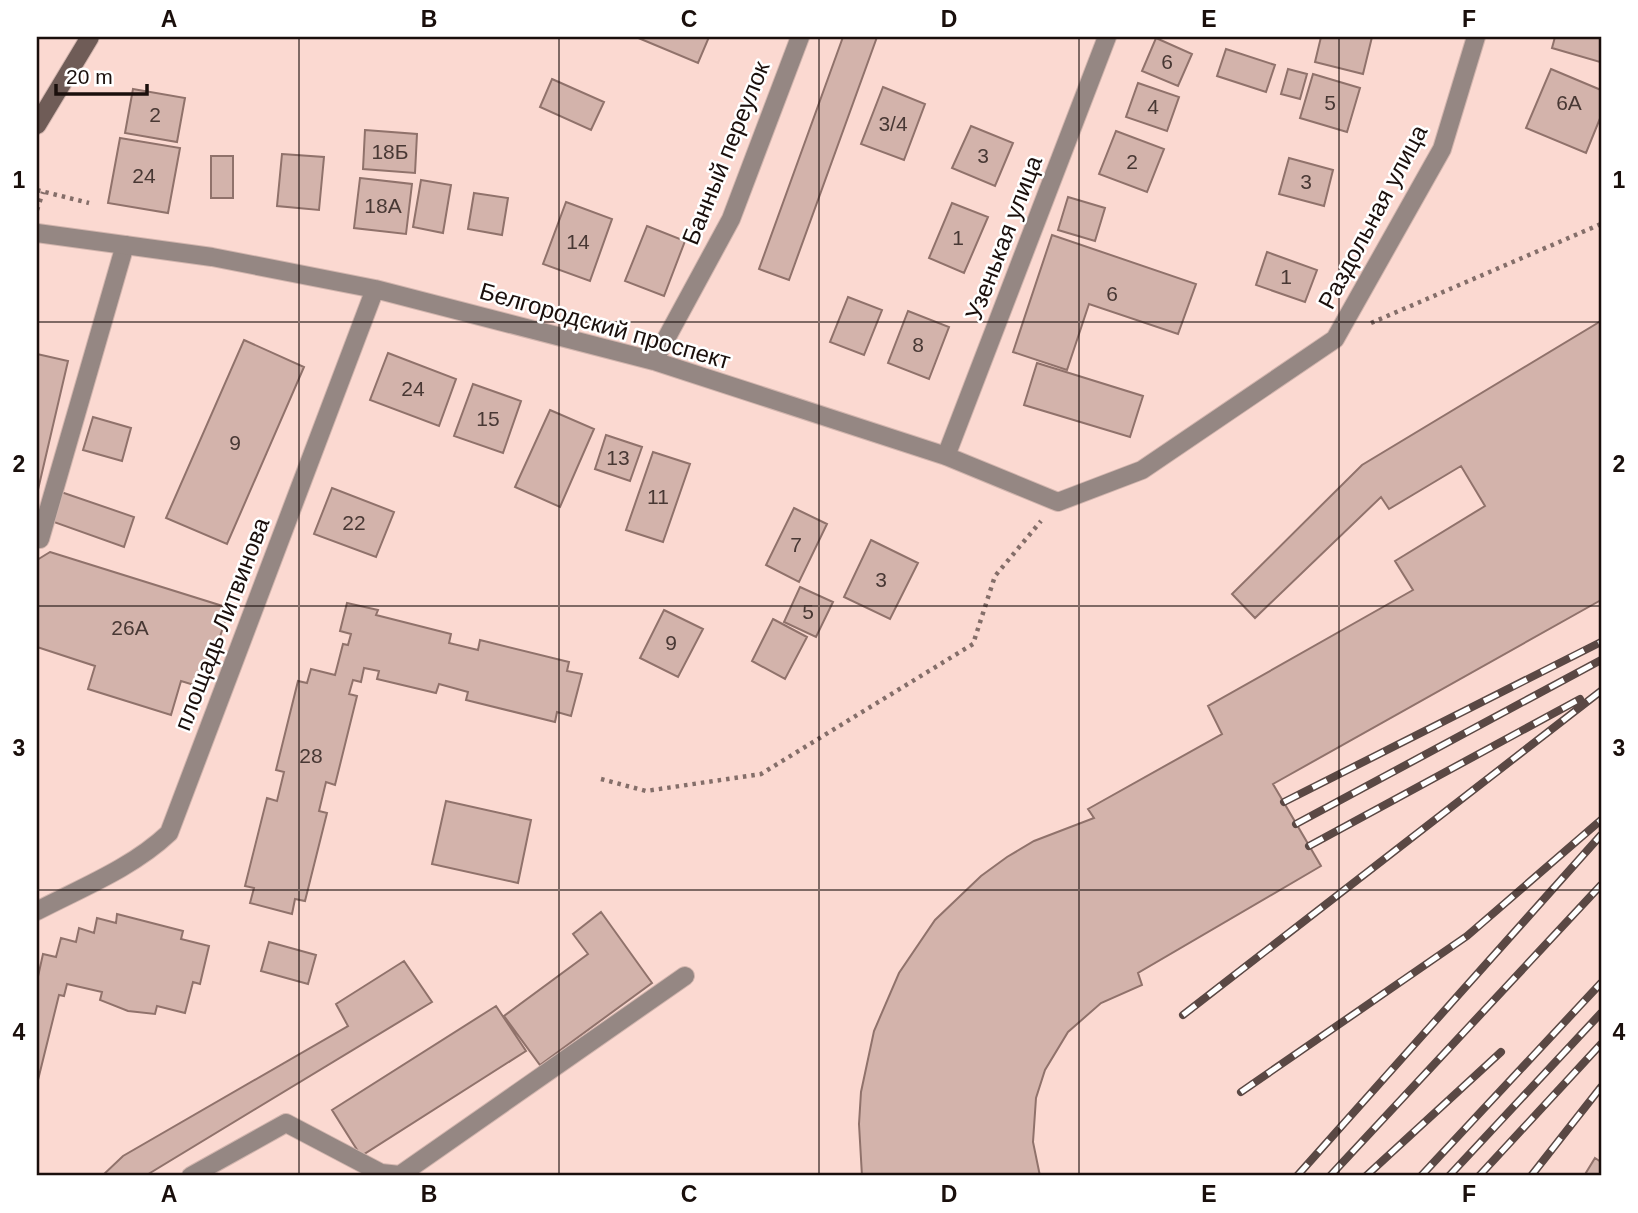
<svg xmlns="http://www.w3.org/2000/svg" width="1638" height="1213" font-family="Helvetica,sans-serif">
<style>
.building{fill:#d3b3ab;stroke:#90726b;stroke-width:2}
.lines{fill:none;stroke-linecap:round;stroke-linejoin:round}
.service-casing{stroke:#d2b5ae;stroke-width:20}
.minor-casing{stroke:#d2b5ae;stroke-width:20}
.secondary-casing{stroke:#d2b5ae;stroke-width:20}
.path{stroke:#846e69;stroke-width:4.5;stroke-dasharray:3.5 5;stroke-linecap:butt}
.service{stroke:#958783;stroke-width:18}
.minor{stroke:#958783;stroke-width:18}
.secondary{stroke:#6f5c57;stroke-width:18}
.rail-casing{stroke:#5a4844;stroke-width:8}
.rail{stroke:#fff;stroke-width:5;stroke-dasharray:16;stroke-linecap:butt}
.grid{fill:none;stroke:#1a0f0c;stroke-width:2;stroke-opacity:0.55}
.labels{text-anchor:middle;stroke-width:5;stroke-linejoin:round;paint-order:stroke}
.number-label{font-size:21px;fill:#483834}
.street-label{font-size:24px;fill:#1a0f0c;stroke:#fff}
.neatline{fill:none;stroke:#1a0f0c;stroke-width:2.5}
.grid-label{font-size:23px;text-anchor:middle;font-weight:bold;fill:#1a0f0c}
</style>
<rect width="100%" height="100%" fill="#fbd9d1"/>
<path class="building" d="M636,37H709L698,63Z
M843,37H877L789,280L759,269Z
M1321,37H1372L1363,74L1315,62Z
M1555,37H1601L1600,62L1552,48Z
M1156,38L1192,54L1178,86L1142,71Z
M1226,49L1275,65L1266,92L1217,76Z
M1288,69L1307,74L1300,99L1281,94Z
M1551,69L1601,90V116L1586,153L1526,128Z
M1313,74L1360,88L1347,132L1300,118Z
M552,79L604,102L591,130L540,107Z
M1138,83L1179,97L1167,131L1126,117Z
M883,87L925,104L904,160L861,144Z
M133,89L185,98L177,142L125,133Z
M971,126L1013,143L995,186L952,168Z
M365,130L417,134L415,173L363,169Z
M1116,131L1164,149L1147,192L1099,174Z
M120,138L180,148L168,213L108,203Z
M282,154L324,157L319,210L277,206Z
M211,156H233V198H211Z
M1289,158L1333,170L1324,206L1279,194Z
M360,178L412,184L406,234L354,228Z
M421,180L451,185L443,233L413,227Z
M474,193L508,198L502,235L468,229Z
M1068,197L1105,208L1095,241L1058,230Z
M566,202L612,219L590,281L543,264Z
M952,203L988,217L964,273L929,258Z
M647,226L685,241L664,296L625,281Z
M1052,235L1196,284L1178,334L1089,304L1067,370L1013,352Z
M1267,252L1317,270L1305,302L1256,285Z
M848,297L882,310L864,355L830,342Z
M908,311L949,327L929,379L888,363Z
M1601,321V600L1273,784L1321,866L1138,973L1142,985L1101,1003L1068,1032L1045,1070L1036,1098L1033,1142L1040,1176H862L859,1124L861,1092L874,1031L899,973L935,920L981,876L1007,857L1034,841L1094,818L1088,809L1222,734L1208,706L1413,590L1395,561L1485,506L1461,466L1389,509L1381,497L1255,618L1232,594L1362,465Z
M244,340L304,367L227,544L166,518Z
M388,353L456,379L439,426L370,400Z
M37,354L68,361L37,494Z
M1037,363L1143,396L1130,437L1024,405Z
M473,384L521,401L503,453L454,436Z
M550,410L594,429L560,507L515,487Z
M93,417L131,428L122,461L83,450Z
M606,435L642,447L630,481L595,469Z
M653,452L690,464L663,542L626,530Z
M332,488L394,512L376,557L314,534Z
M61,492L134,517L124,547L51,521Z
M794,508L827,524L799,582L766,565Z
M871,540L918,563L890,619L844,597Z
M50,552L229,608L204,688L181,681L171,715L88,689L95,666L37,647V560Z
M800,587L833,602L816,637L784,622Z
M347,603L378,610L376,615L451,634L449,643L478,650L480,640L569,662L567,671L582,674L571,716L557,712L555,722L466,700L468,692L439,684L436,693L377,679L379,671L364,668L361,682L353,680L349,694L357,696L335,785L326,782L319,811L327,813L305,901L295,899L292,914L250,903L254,888L245,886L267,798L277,801L284,772L276,770L298,681L307,683L311,669L335,675L343,644L348,645L351,634L340,631Z
M664,610L703,629L678,677L640,658Z
M773,619L807,637L785,679L752,661Z
M446,801L531,820L518,883L432,864Z
M601,912L652,983L540,1065L504,1016L588,954L573,934Z
M117,914L183,931L181,939L209,946L200,984L193,982L185,1013L157,1006L155,1014L128,1011L100,1000L102,992L67,984L64,996L59,995L37,1084V981L43,954L56,957L61,938L76,942L79,928L94,933L97,918L116,923Z
M269,942L316,955L308,984L261,971Z
M404,961L432,1002L145,1176H102L123,1156L348,1026L336,1004Z
M496,1006L526,1051L361,1156L332,1110Z
M1595,1158L1601,1162V1176H1584Z"/>
<g class="lines">
<g class="service-casing">
<path id="service" d="M40,539L125,245"/>
</g>
<g class="minor-casing">
<path id="minor" d="M37,233L212,257L375,289L654,361L946,456L1058,502L1142,470L1335,339L1442,149L1476,37
M654,361L731,219L800,37
M946,456L1107,37
M37,911C81,888 132,868 169,833L375,289
M191,1176L286,1123L381,1173L400,1175L685,976"/>
</g>
<g class="secondary-casing">
<path id="secondary" d="M37,125L90,37"/>
</g>
<path class="path" d="M37,190L89,203
M37,210L43,192
M1371,323L1601,224
M601,779L646,791L761,774L973,644L995,576L1041,521"/>
<use href="#service" class="service"/>
<use href="#minor" class="minor"/>
<use href="#secondary" class="secondary"/>
<g class="rail-casing">
<path id="rail" d="M1284,802L1601,642
M1296,824L1601,660
M1309,846L1580,699
M1183,1015L1601,691
M1241,1092L1467,936L1601,820
M1297,1176L1601,835
M1330,1176L1601,885
M1366,1176L1501,1052
M1421,1176L1601,983
M1449,1176L1601,1013
M1479,1176L1601,1044
M1531,1176L1601,1087"/>
</g>
<use href="#rail" class="rail"/>
</g>
<path class="grid" d="M299,37V1176M559,37V1176M819,37V1176M1079,37V1176M1339,37V1176M37,322H1601M37,606H1601M37,890H1601"/>
<g class="labels">
<g class="number-label">
<text x="1167" y="69">6</text>
<text x="1330" y="110">5</text>
<text x="1569" y="110">6А</text>
<text x="1153" y="114">4</text>
<text x="155" y="122">2</text>
<text x="893" y="131">3/4</text>
<text x="390" y="159">18Б</text>
<text x="983" y="163">3</text>
<text x="1132" y="169">2</text>
<text x="144" y="183">24</text>
<text x="1306" y="189">3</text>
<text x="383" y="213">18А</text>
<text x="958" y="245">1</text>
<text x="578" y="249">14</text>
<text x="1286" y="284">1</text>
<text x="1112" y="301">6</text>
<text x="918" y="352">8</text>
<text x="413" y="396">24</text>
<text x="488" y="426">15</text>
<text x="235" y="450">9</text>
<text x="618" y="465">13</text>
<text x="658" y="504">11</text>
<text x="354" y="530">22</text>
<text x="796" y="552">7</text>
<text x="881" y="587">3</text>
<text x="808" y="619">5</text>
<text x="130" y="635">26А</text>
<text x="671" y="650">9</text>
<text x="311" y="763">28</text>
</g>
<g class="street-label">
<text transform="translate(726 153) rotate(-68)" y="8">Банный переулок</text>
<text transform="translate(1373 217) rotate(-62)" y="8">Раздольная улица</text>
<text transform="translate(1004 238) rotate(-69)" y="8">Узенькая улица</text>
<text transform="translate(605 326) rotate(16)" y="8">Белгородский проспект</text>
<text transform="translate(222 624) rotate(-69)" y="8">площадь Литвинова</text>
</g>
</g>
<rect width="1638" height="1213" fill="none" stroke="#ffffff" stroke-width="77"/>
<path d="M56 84v10h91v-10" fill="none" stroke="#1a0f0c" stroke-width="3.5"/>
<text x="66" y="84" font-size="21" fill="#1a0f0c" stroke="#ffffff" stroke-width="5" paint-order="stroke">20 m</text>
<rect x="38" y="38" width="1562" height="1136" class="neatline"/>
<g class="grid-label">
<text x="169" y="27">A</text>
<text x="429" y="27">B</text>
<text x="689" y="27">C</text>
<text x="949" y="27">D</text>
<text x="1209" y="27">E</text>
<text x="1469" y="27">F</text>
<text x="19" y="188">1</text>
<text x="1619" y="188">1</text>
<text x="19" y="472">2</text>
<text x="1619" y="472">2</text>
<text x="19" y="756">3</text>
<text x="1619" y="756">3</text>
<text x="19" y="1040">4</text>
<text x="1619" y="1040">4</text>
<text x="169" y="1202">A</text>
<text x="429" y="1202">B</text>
<text x="689" y="1202">C</text>
<text x="949" y="1202">D</text>
<text x="1209" y="1202">E</text>
<text x="1469" y="1202">F</text>
</g>
</svg>
